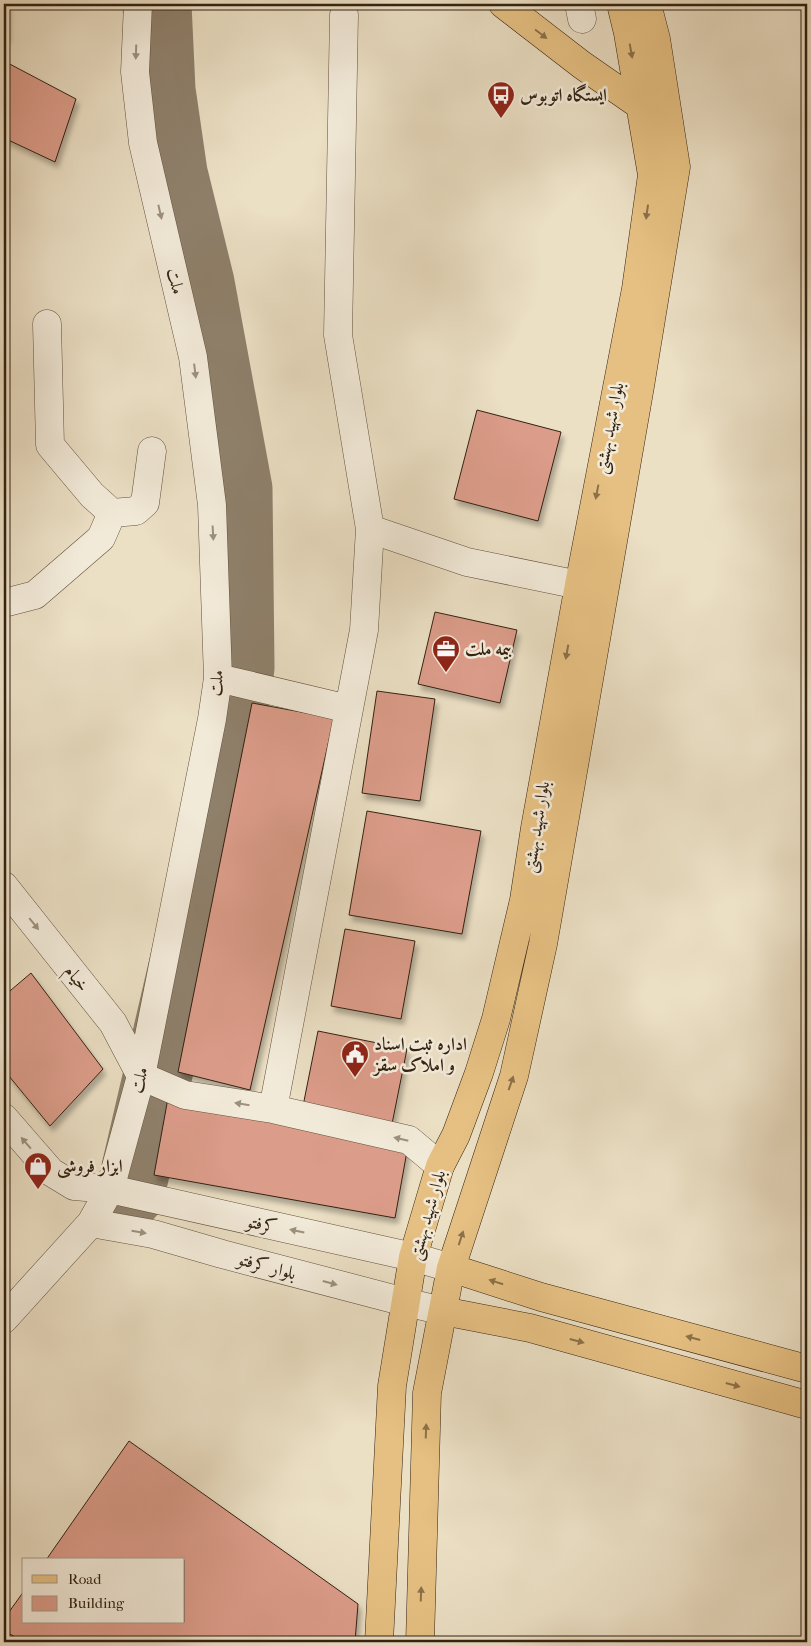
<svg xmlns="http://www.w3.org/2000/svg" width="811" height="1646" font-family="'IM FELL French Canon',Amiri,serif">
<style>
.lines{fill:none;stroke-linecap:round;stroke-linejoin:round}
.taxiway{stroke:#8f806b;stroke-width:69}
.building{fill:#db9c89;stroke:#332212;filter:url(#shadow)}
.minor-casing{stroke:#61513e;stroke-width:29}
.major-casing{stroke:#332212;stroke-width:29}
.minor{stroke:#f2ead9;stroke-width:28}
.major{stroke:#e6c082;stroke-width:28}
.oneway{fill:#8c714a}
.oneway2{fill:#9c907f}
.labels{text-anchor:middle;stroke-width:5;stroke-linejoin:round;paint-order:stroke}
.poi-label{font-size:18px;font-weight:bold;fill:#332212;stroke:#f2ead9;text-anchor:start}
.street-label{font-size:18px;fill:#332212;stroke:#f2ead9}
</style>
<defs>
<filter id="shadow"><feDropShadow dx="3" dy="5.5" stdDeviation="2.5" flood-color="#0004"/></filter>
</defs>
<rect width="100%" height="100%" fill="#ebdfc4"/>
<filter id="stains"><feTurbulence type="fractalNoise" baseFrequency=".004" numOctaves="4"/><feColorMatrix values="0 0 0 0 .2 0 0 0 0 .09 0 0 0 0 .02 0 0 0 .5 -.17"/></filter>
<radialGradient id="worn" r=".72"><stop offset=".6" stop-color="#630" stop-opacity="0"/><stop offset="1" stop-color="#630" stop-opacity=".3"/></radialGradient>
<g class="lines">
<path class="taxiway" d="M130,1194L212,842L227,760L240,668L238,489L200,283L173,173L161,90L157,4"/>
</g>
<path class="building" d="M4,4H7V38L4,37Z
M4,61L76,99L55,162L4,138Z
M477,410L561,432L538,521L454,499Z
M435,612L517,630L500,703L418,684Z
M377,691L435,699L420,801L362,793Z
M252,703L334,718L250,1090L178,1072Z
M367,811L481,831L462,934L349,915Z
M345,929L415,941L401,1019L331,1006Z
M31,973L103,1069L50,1126L4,1070V996Z
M318,1031L407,1049L392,1124L303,1106Z
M168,1098L409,1140L395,1218L154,1175Z
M129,1441L358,1604L355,1642H25L4,1631V1619L24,1591V1622H184V1560H46Z"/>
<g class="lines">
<g class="minor-casing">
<path id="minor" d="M579,4L582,19
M112,513L136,511L145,503L152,451
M370,529L467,562L579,585
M4,603L35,595L101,538L112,513L92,495L50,445L47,324
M218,678L349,709
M4,886L113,1023L141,1076L185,1095L273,1109L409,1140L440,1166
M273,1109L364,630L370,529L338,335L344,15
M4,1118L51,1172L74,1186L110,1189L413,1257L451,1268
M91,1223L153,1234L222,1254L405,1302L443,1311
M4,1319L91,1223L110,1189L141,1076L212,719L218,678L212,505L193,357L143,143L135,72L138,4"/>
</g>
<g class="major-casing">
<path id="major" d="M503,4L582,65L641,106H653
M451,1268L541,1297L807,1369
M443,1311L530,1328L807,1405
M379,1642L392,1386L413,1257L440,1166L456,1135L479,1073L496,1019L524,900L535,828L579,585L636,289L652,175L628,33L621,4
M420,1642L427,1393L451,1268L514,1076L543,944L640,386L676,167L656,39L647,4"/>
</g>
<use href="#minor" class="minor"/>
<use href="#major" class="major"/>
</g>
<defs><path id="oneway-solid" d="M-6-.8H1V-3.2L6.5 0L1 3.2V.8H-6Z" transform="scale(1.25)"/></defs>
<g class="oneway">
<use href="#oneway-solid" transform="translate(541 34) rotate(37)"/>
<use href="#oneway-solid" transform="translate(631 51) rotate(80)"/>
<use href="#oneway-solid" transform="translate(647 212) rotate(98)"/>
<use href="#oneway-solid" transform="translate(597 492) rotate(101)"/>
<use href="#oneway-solid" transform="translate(567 652) rotate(100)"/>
<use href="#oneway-solid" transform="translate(511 1083) rotate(-71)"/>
<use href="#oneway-solid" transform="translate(461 1238) rotate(-72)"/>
<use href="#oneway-solid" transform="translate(496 1282) rotate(-162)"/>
<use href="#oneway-solid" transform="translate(693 1338) rotate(-165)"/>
<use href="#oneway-solid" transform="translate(577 1341) rotate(15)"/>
<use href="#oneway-solid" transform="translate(733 1385) rotate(15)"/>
<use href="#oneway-solid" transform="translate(426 1431) rotate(-88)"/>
<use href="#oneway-solid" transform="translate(421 1594) rotate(-88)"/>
</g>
<g class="oneway2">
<use href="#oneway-solid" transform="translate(136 52) rotate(92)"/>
<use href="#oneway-solid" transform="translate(160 212) rotate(77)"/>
<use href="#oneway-solid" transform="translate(195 371) rotate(83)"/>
<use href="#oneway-solid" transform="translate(213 533) rotate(87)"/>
<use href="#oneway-solid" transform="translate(34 924) rotate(51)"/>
<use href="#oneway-solid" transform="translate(242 1104) rotate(-171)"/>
<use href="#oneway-solid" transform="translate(401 1139) rotate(-167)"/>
<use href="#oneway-solid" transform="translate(26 1143) rotate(-131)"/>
<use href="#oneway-solid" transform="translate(297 1231) rotate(-168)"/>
<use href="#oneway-solid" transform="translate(139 1232) rotate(10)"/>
<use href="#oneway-solid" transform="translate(330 1283) rotate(15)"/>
</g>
<defs>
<g id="bus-pin" transform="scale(1.4375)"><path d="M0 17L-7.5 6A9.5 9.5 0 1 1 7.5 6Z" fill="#8f2418" stroke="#f2ead9"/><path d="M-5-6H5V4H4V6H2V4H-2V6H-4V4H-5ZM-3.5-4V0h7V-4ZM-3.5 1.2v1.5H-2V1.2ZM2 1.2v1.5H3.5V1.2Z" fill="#fff"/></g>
<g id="office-pin" transform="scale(1.4375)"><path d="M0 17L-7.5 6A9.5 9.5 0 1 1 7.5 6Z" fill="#8f2418" stroke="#f2ead9"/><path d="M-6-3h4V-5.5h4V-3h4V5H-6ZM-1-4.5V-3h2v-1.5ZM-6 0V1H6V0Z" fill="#fff"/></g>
<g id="civic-pin" transform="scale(1.4375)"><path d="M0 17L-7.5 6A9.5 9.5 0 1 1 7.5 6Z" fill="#8f2418" stroke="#f2ead9"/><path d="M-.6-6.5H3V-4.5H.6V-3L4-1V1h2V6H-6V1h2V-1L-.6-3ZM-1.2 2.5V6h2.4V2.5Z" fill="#fff"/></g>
<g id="shop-pin" transform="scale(1.4375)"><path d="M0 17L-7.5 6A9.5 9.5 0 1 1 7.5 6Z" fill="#8f2418" stroke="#f2ead9"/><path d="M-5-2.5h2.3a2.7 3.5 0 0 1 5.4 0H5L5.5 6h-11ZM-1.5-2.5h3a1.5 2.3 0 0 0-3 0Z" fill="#fff"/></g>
</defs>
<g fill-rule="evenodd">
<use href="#bus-pin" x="501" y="95"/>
<use href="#office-pin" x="446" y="649"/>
<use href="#civic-pin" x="355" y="1054"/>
<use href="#shop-pin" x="38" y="1166"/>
</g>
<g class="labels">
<g class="poi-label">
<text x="520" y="101">ایستگاه اتوبوس</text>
<text x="465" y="655">بیمه ملت</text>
<text x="374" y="1050">اداره ثبت اسناد<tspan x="374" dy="21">و املاک سقز</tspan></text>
<text x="57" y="1172">ابزار فروشی</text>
</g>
<g class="street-label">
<text transform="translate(176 281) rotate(77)" y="6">ملت</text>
<text transform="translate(609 428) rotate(-79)" y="6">بلوار شهید بهشتی</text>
<text transform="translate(216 683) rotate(-85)" y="6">ملت</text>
<text transform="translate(536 827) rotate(-81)" y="6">بلوار شهید بهشتی</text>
<text transform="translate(77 978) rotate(51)" y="6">خیام</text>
<text transform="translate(139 1080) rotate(-76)" y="6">ملت</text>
<text transform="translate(427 1215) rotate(-74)" y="6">بلوار شهید بهشتی</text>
<text transform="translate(262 1224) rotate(12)" y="6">کرفتو</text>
<text transform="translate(267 1266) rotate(15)" y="6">بلوار کرفتو</text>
</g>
</g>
<rect width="811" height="1646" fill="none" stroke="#ebdfc4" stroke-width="20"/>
<rect x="5" y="5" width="801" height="1636" fill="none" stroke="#332212" stroke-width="2.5"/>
<rect x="10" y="10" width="791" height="1626" fill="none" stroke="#332212"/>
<rect x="22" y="1558" width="162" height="65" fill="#f2ead9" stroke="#a69a89"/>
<rect x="32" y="1575" width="25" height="8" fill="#e6c082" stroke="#a69a89"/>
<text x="68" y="1584" font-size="15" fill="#332212">Road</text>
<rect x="32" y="1596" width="25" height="15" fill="#db9c89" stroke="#a69a89"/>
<text x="68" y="1608" font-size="15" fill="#332212">Building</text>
<rect width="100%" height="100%" filter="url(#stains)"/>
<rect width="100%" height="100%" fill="url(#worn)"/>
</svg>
